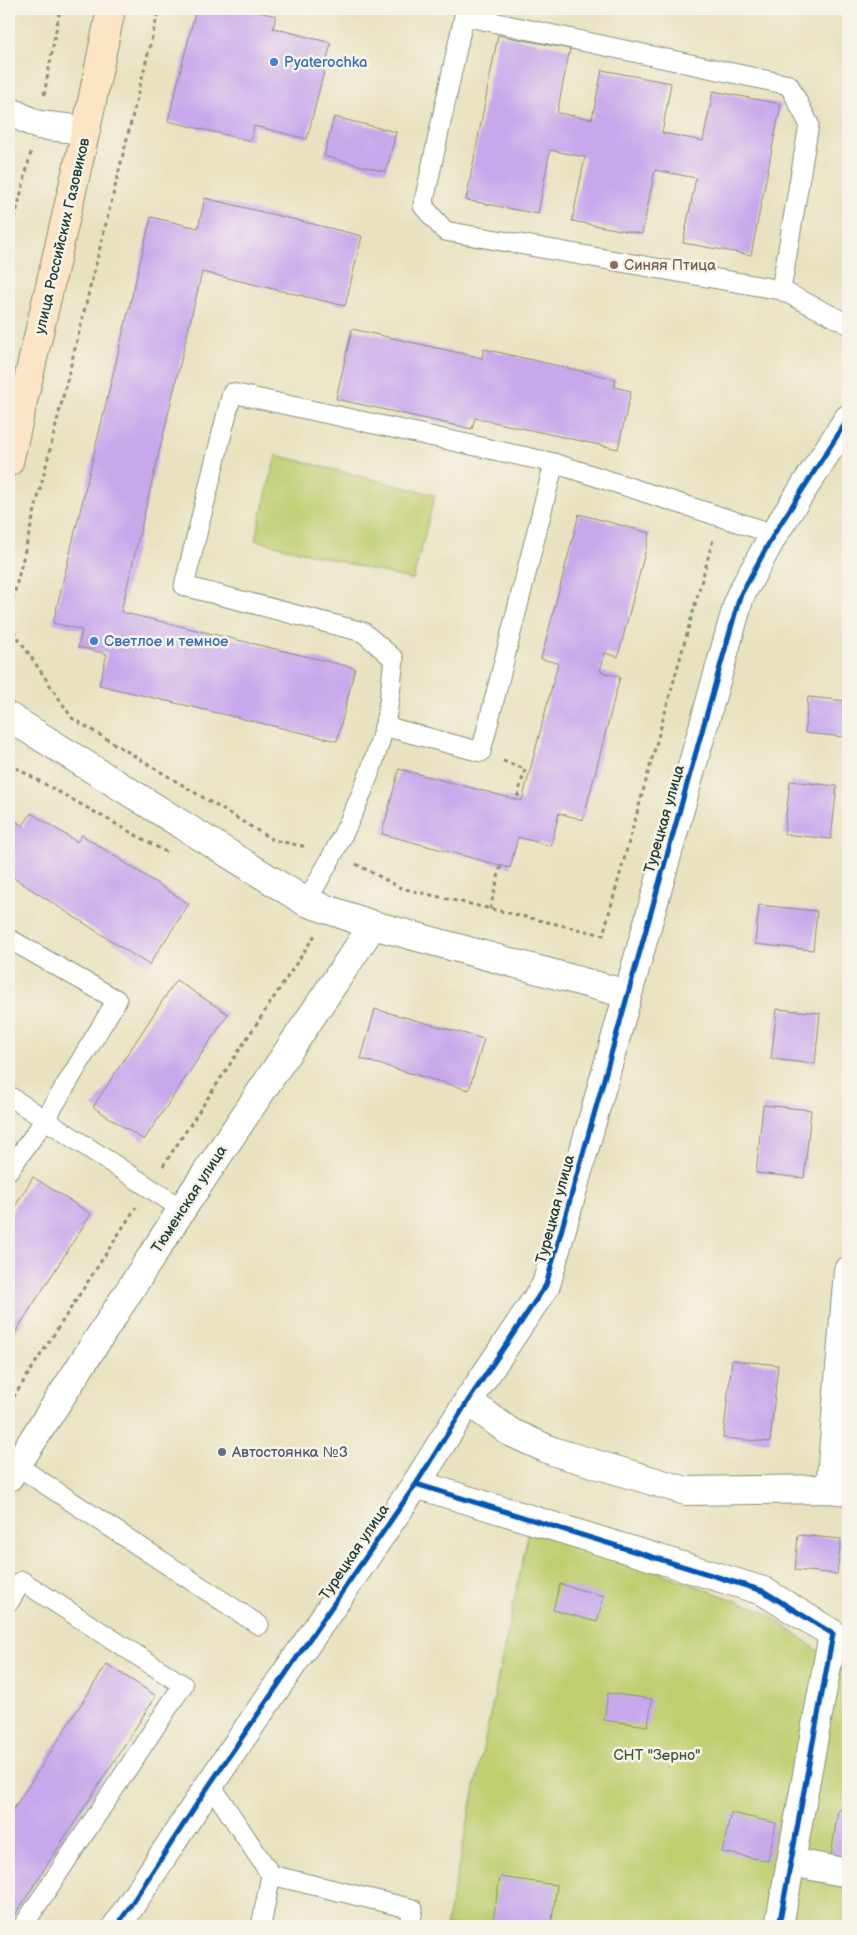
<svg xmlns="http://www.w3.org/2000/svg" width="857" height="1935" font-family="'Balsamiq Sans',sans-serif">
<style>
.green{fill:#c0ce70;stroke:#708652}
.building{fill:#c7a8ec}
.lines{fill:none;stroke-linecap:round;stroke-linejoin:round}
.service-casing{stroke:#84907a;stroke-width:21}
.minor-casing{stroke:#84907a;stroke-width:30}
.secondary-casing{stroke:#84907a;stroke-width:30}
.path{stroke:#84907a;stroke-width:3;stroke-dasharray:4 4;stroke-linecap:butt}
.service{stroke:#fff;stroke-width:19}
.minor{stroke:#fff;stroke-width:28}
.secondary{stroke:#fce5c4;stroke-width:28}
.cycleway-casing{stroke:#f7f3e8;stroke-width:8}
.cycleway{stroke:#0057b8;stroke-width:5}
.shop-dot{fill:#3f7fe0;stroke:#f7f3e8;stroke-width:2}
.education-dot{fill:#8d6e63;stroke:#f7f3e8;stroke-width:2}
.service-dot{fill:#5c6f8a;stroke:#f7f3e8;stroke-width:2}
.labels{text-anchor:middle;stroke-width:5;stroke-linejoin:round;paint-order:stroke}
.shop-label{font-size:15px;fill:#366cbe;stroke:#f7f3e8;text-anchor:start}
.street-label{font-size:15px;fill:#1f3d34;stroke:#f7f3e8}
.education-label{font-size:15px;fill:#785e54;stroke:#f7f3e8;text-anchor:start}
.service-label{font-size:15px;fill:#4e5e75;stroke:#f7f3e8;text-anchor:start}
.park-label{font-size:15px;fill:#3f5a40;stroke:#f7f3e8}
</style>
<rect width="100%" height="100%" fill="#f7f3e8"/>
<filter id="ink" filterUnits="userSpaceOnUse"><feTurbulence type="fractalNoise" baseFrequency=".02" numOctaves="2"/><feDisplacementMap in="SourceGraphic" scale="10" xChannelSelector="R" yChannelSelector="G"/><feConvolveMatrix kernelMatrix="1 2 1 2 8 2 1 2 1" color-interpolation-filters="sRGB"/></filter>
<filter id="wash" filterUnits="userSpaceOnUse"><feTurbulence type="fractalNoise" baseFrequency=".0096" numOctaves="4" result="noise"/><feDisplacementMap in="SourceGraphic" scale="20" xChannelSelector="R" yChannelSelector="G"/><feGaussianBlur stdDeviation="1.12" result="paint"/><feColorMatrix in="noise" values="0 0 0 0 0 0 0 0 0 0 0 0 0 0 0 0 0 1.4 0 .05"/><feComposite in="paint" operator="in"/></filter>
<g filter="url(#wash)">
<rect width="100%" height="100%" fill="#e9e2c0"/>
<path class="green" d="M276,455L435,495L413,580L255,540Z
M530,1525L764,1611L848,1673V1926H446Z"/>
<g id="blocks">
<path class="building" d="M196,9H245L276,16L273,28L331,43L307,139L254,126L251,141L168,121Z
M498,35L570,49L557,113L592,119L602,70L671,83L662,133L703,141L713,91L781,104L751,255L683,243L696,178L655,170L642,234L572,221L585,157L550,150L538,214L466,200Z
M334,117L396,132L386,172L324,156Z
M205,198L362,236L345,306L202,272L121,612L355,668L337,741L99,685L107,654L78,647L82,630L53,623L151,217L198,228Z
M352,329L482,358L484,349L616,379L614,387L631,391L618,449L475,418L472,429L336,399Z
M579,514L650,533L618,657L605,653L600,671L620,677L583,820L559,813L551,846L518,837L510,868L382,834L399,769L522,801L558,663L541,659Z
M808,697L848,701L845,737L805,733Z
M790,781L837,786L831,839L784,834Z
M31,813L77,842L82,835L189,904L149,965L9,875V817L23,826Z
M759,905L817,911L813,950L755,944Z
M176,980L228,1014L144,1140L93,1107Z
M375,1009L484,1039L469,1090L361,1059Z
M777,1009L820,1013L815,1064L771,1059Z
M763,1105L811,1110L804,1178L756,1173Z
M33,1177L91,1214L9,1342V1216Z
M732,1360L778,1365L770,1442L723,1438Z
M798,1535L841,1539L837,1574L795,1570Z
M560,1584L604,1596L597,1622L553,1610Z
M107,1664L156,1696L9,1924V1816Z
M608,1693L652,1699L648,1726L604,1720Z
M838,1809L848,1811V1865L830,1863Z
M731,1813L776,1823L768,1861L722,1852Z
M500,1877L557,1885L551,1926H492Z"/>
</g>
</g>
<g filter="url(#ink)">
<use href="#blocks" fill-opacity="0" stroke="#84907a" stroke-width="1"/>
<g class="lines">
<g class="service-casing">
<path id="service" d="M781,290L809,124L789,85L464,16L423,206L445,231L781,290L848,324
M384,726L481,752L554,463
M306,902C339,847 368,789 384,727C390,706 391,681 394,659L363,632L184,586L232,393L554,463L774,534
M9,939L117,1000L45,1120L9,1170
M9,1096L182,1209
M16,1465L259,1625
M9,1602L22,1581L183,1685L23,1926
M210,1784L271,1875L413,1909L410,1926
M261,1926L271,1875"/>
</g>
<g class="minor-casing">
<path id="minor" d="M9,111L38,125L86,130
M9,717L306,902L373,925L627,994
M468,1401L510,1432L552,1451L686,1491L830,1489L848,1491
M9,1477L182,1209L373,925
M416,1484L763,1591L833,1634L779,1926
M830,1489L848,1271
M791,1862L848,1873
M117,1926L210,1784L416,1484L468,1401L546,1285L740,596L774,534L848,419"/>
</g>
<g class="secondary-casing">
<path id="secondary" d="M9,462L86,130L111,9"/>
</g>
<path class="path" d="M44,95L60,9
M9,242L31,152
M9,615L159,9
M9,624L72,718L273,840L308,847
M503,761L525,769L517,799
M9,764L166,852
M356,864L401,888L603,935L713,540
M490,909L501,866
M163,1166L315,935
M9,1404L136,1207"/>
<use href="#service" class="service"/>
<use href="#minor" class="minor"/>
<use href="#secondary" class="secondary"/>
<g class="cycleway-casing">
<path id="cycleway" d="M416,1484L763,1591L833,1634L779,1926
M117,1926L210,1784L416,1484L468,1401L546,1285L740,596L774,534L848,419"/>
</g>
<use href="#cycleway" class="cycleway"/>
</g>
</g>
<g class="shop-dot">
<circle cx="274" cy="62" r="5"/>
<circle cx="94" cy="641" r="5"/>
</g>
<circle class="education-dot" cx="614" cy="265" r="5"/>
<circle class="service-dot" cx="222" cy="1452" r="5"/>
<g class="labels">
<g class="shop-label">
<text x="284" y="67">Pyaterochka</text>
<text x="104" y="646">Светлое и темное</text>
</g>
<g class="street-label">
<text transform="translate(62 236) rotate(-77)" y="5">улица Российских Газовиков</text>
<text transform="translate(664 819) rotate(-74)" y="5">Турецкая улица</text>
<text transform="translate(189 1199) rotate(-57)" y="5">Тюменская улица</text>
<text transform="translate(555 1209) rotate(-75)" y="5">Турецкая улица</text>
<text transform="translate(354 1552) rotate(-56)" y="5">Турецкая улица</text>
</g>
<g class="education-label">
<text x="624" y="270">Синяя Птица</text>
</g>
<g class="service-label">
<text x="232" y="1457">Автостоянка №3</text>
</g>
<g class="park-label">
<text x="657" y="1760">СНТ "Зерно"</text>
</g>
</g>
<rect width="857" height="1935" fill="none" stroke="#f7f3e8" stroke-width="30"/>
</svg>
